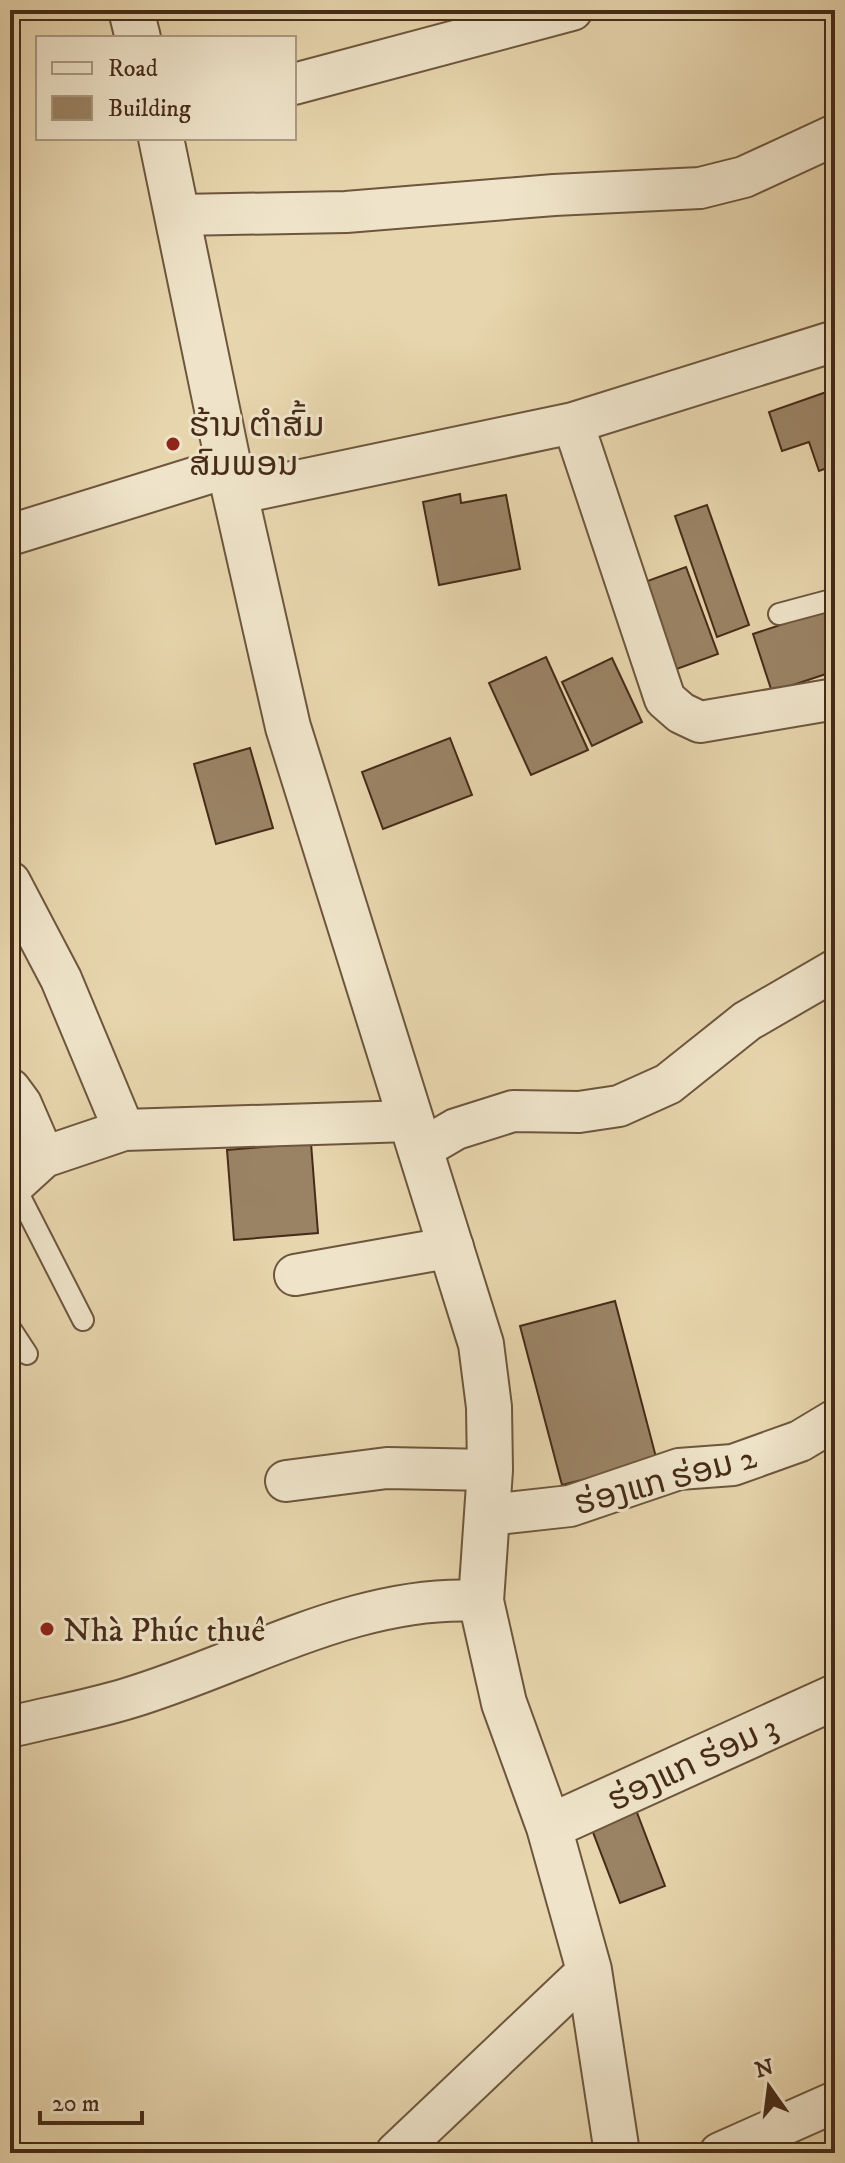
<svg xmlns="http://www.w3.org/2000/svg" width="845" height="2163" font-family="'IM FELL DW Pica','Noto Sans Lao',serif">
<style>
.building{fill:#9a8365;stroke:#462b18;stroke-width:2}
.lines{fill:none;stroke-linecap:round;stroke-linejoin:round}
.service-casing{stroke:#6e563d;stroke-width:24}
.minor-casing{stroke:#6e563d;stroke-width:44}
.tertiary-casing{stroke:#6e563d;stroke-width:48}
.service{stroke:#efe4ca;stroke-width:20}
.minor{stroke:#efe4ca;stroke-width:40}
.tertiary{stroke:#efe4ca;stroke-width:44}
.poi-dot{fill:#8f2418;stroke:#efe4ca;stroke-width:3}
.labels{text-anchor:middle;stroke-width:6;stroke-linejoin:round;paint-order:stroke}
.poi-label{font-size:34px;fill:#462b18;stroke:#efe4ca;text-anchor:start}
.street-label{font-size:34px;fill:#462b18;stroke:#efe4ca}
</style>
<rect width="100%" height="100%" fill="#e7d5ad"/>
<filter id="stains"><feTurbulence type="fractalNoise" baseFrequency=".0025" numOctaves="4"/><feColorMatrix values="0 0 0 0 .2 0 0 0 0 .09 0 0 0 0 .02 0 0 0 .5 -.17"/></filter>
<radialGradient id="worn" r=".72"><stop offset=".6" stop-color="#630" stop-opacity="0"/><stop offset="1" stop-color="#630" stop-opacity=".3"/></radialGradient>
<path class="building" d="M835,389V465L819,471L809,442L782,451L769,412Z
M460,494L461,503L506,495L520,569L439,585L423,502Z
M707,505L749,625L717,637L675,516Z
M686,567L718,654L674,670L642,583Z
M835,607V671L772,692L753,634Z
M546,657L588,750L531,775L489,683Z
M612,658L642,722L592,746L562,682Z
M450,738L472,795L383,829L362,772Z
M250,748L273,828L216,844L194,764Z
M311,1143L318,1233L234,1240L227,1150Z
M615,1301L657,1461L562,1485L520,1326Z
M636,1810L665,1886L620,1903L591,1827Z"/>
<g class="lines">
<g class="service-casing">
<path id="service" d="M779,614L835,599
M14,1185L83,1320
M10,1328L27,1354"/>
</g>
<g class="minor-casing">
<path id="minor" d="M294,84L572,10
M179,215L346,212L554,195L700,188L744,177L835,135
M573,423L665,699L681,713L700,722L835,699
M235,494L573,423L835,341
M10,535L229,467
M10,882L61,979L124,1130
M10,1089L21,1104L44,1157
M420,1150L456,1129L513,1111L579,1112L619,1106L668,1084L747,1021L835,970
M10,1188L44,1157L124,1130L409,1121
M295,1275L453,1247
M286,1481L387,1468L490,1470
M489,1515L570,1506L679,1469L733,1465L800,1441L835,1420
M10,1727C50,1717 90,1710 129,1698C245,1663 358,1593 481,1601
M396,2153L589,1970
M720,2153L835,2102"/>
</g>
<g class="tertiary-casing">
<path id="tertiary" d="M131,10L138,38
M161,138L229,467L288,727L481,1344L489,1407L490,1470L481,1601L504,1703L549,1827L589,1970L617,2153
M549,1827L835,1697"/>
</g>
<use href="#service" class="service"/>
<use href="#minor" class="minor"/>
<use href="#tertiary" class="tertiary"/>
</g>
<g class="poi-dot">
<circle cx="173" cy="444" r="8"/>
<circle cx="47" cy="1629" r="8"/>
</g>
<g class="labels">
<g class="poi-label">
<text x="189" y="436">ຮ້ານ ຕຳສົ້ມ<tspan x="189" dy="39">ສົມພອນ</tspan></text>
<text x="63" y="1641">Nhà Phúc thuê</text>
</g>
<g class="street-label">
<text transform="translate(665 1479) rotate(-15)" y="12">ຮ່ອງແກ ຮ່ອມ 2</text>
<text transform="translate(692 1762) rotate(-25)" y="12">ຮ່ອງແກ ຮ່ອມ 3</text>
</g>
</g>
<rect width="845" height="2163" fill="none" stroke="#e7d5ad" stroke-width="40"/>
<rect x="12" y="12" width="821" height="2139" fill="none" stroke="#462b18" stroke-width="4"/>
<rect x="20" y="20" width="805" height="2123" fill="none" stroke="#462b18" stroke-width="2"/>
<rect x="36" y="36" width="260" height="104" fill="#efe4ca" stroke="#ab9a83" stroke-width="2"/>
<rect x="52" y="62" width="40" height="12" fill="#efe4ca" stroke="#ab9a83" stroke-width="2"/>
<text x="108" y="76" font-size="24" fill="#462b18">Road</text>
<rect x="52" y="96" width="40" height="24" fill="#9a8365" stroke="#ab9a83" stroke-width="2"/>
<text x="108" y="116" font-size="24" fill="#462b18">Building</text>
<g transform="translate(769 2087) rotate(346)" stroke="#efe4ca" stroke-width="6" paint-order="stroke">
<path d="M0-6L14 30L0 20L-14 30Z" fill="#462b18"/>
<text y="-12" font-size="22" font-weight="bold" text-anchor="middle" fill="#462b18">N</text>
</g>
<path d="M40 2111v12h102v-12" fill="none" stroke="#462b18" stroke-width="4"/>
<text x="52" y="2111" font-size="24" fill="#462b18" stroke="#efe4ca" stroke-width="6" paint-order="stroke">20 m</text>
<rect width="100%" height="100%" filter="url(#stains)"/>
<rect width="100%" height="100%" fill="url(#worn)"/>
</svg>
